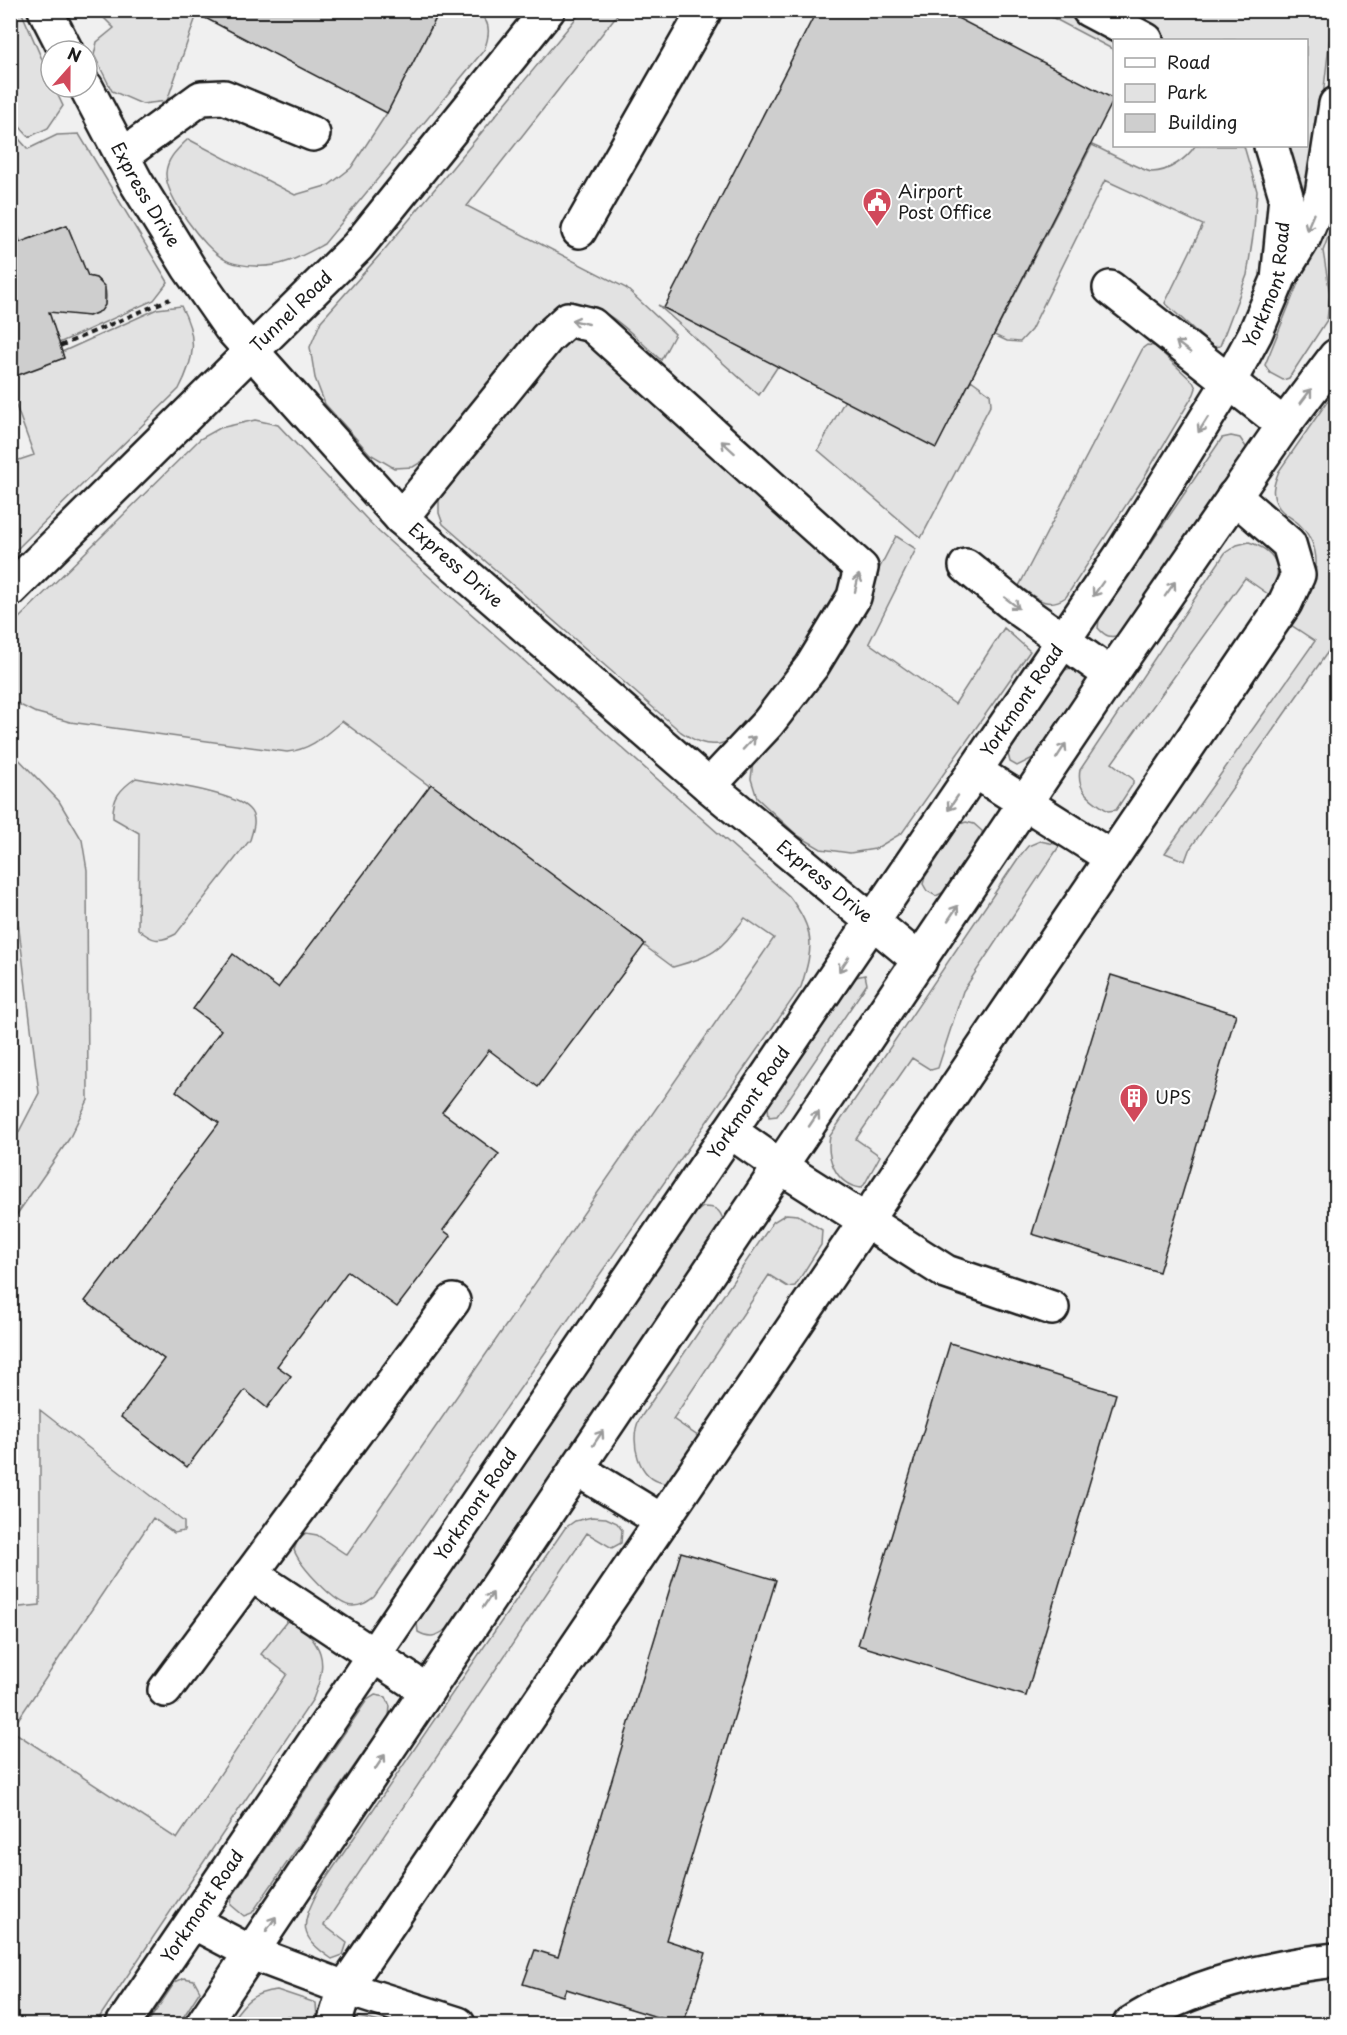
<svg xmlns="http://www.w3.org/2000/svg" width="1347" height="2035" font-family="'Playpen Sans',sans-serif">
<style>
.built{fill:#f0f0f0;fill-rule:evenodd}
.green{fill:#e2e2e2;stroke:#7f7f7f;stroke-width:1.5;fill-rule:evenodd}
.building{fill:#cecece;stroke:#1c1c1c;stroke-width:1.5}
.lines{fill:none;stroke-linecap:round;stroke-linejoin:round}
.minor-casing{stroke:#1c1c1c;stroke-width:38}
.path{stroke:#1c1c1c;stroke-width:4;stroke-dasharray:6 4.5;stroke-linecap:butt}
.minor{stroke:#fff;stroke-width:33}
.oneway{stroke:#999}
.labels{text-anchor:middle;stroke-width:4.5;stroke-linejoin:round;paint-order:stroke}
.poi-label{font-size:18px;fill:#1c1c1c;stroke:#fff;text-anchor:start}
.street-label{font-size:18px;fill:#1c1c1c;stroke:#fff}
</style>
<rect width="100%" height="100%" fill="#fff"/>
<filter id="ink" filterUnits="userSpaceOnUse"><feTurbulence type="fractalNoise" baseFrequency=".0167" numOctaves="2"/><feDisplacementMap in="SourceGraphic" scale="12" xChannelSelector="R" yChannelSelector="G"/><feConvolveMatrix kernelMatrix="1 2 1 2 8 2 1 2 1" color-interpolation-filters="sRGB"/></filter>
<g filter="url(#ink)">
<path class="built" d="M11,11H1336V2024H11ZM1114,40H1306V146H1114ZM51,51H87V87H51Z"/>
<path class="green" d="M11,10L21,11L51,80V87H54L63,106L48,128L29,137L11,117Z
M190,11L197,14L167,101L142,104L112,91L94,55L97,42L114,28L97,11Z
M440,11C470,11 500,9 484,50L324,244C302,256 282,268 255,266C247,266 231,264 224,259C204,248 165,196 166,173C167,158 178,149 188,139L295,195L329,185L351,168L387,113Z
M582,11H620L467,206L626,288L675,334L661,360C634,337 607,303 570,303L433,455L413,467L394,468L370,454L325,404L315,378L310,347L321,321L385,249Z
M1040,11H1066L1122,40H1114V50Z
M1108,11H1333L1316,156L1306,191L1302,194L1287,146H1306V40H1166Z
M11,130L28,149L57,135L79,134L168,282L154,300L59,343L11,217ZM66,225H67L82,261L41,235ZM96,278C112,290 109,311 89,316Z
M1092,145C1104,150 1142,171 1152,172C1169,172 1187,158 1195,146H1244L1257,191L1254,229L1247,275L1220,346L1213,347L1165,303L1203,225L1105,180L1031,330L1020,342L1007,341L994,335Z
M1336,179V221L1331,229L1323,251L1330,294L1327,320L1289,378L1283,380L1270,373L1265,365L1309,256Z
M658,305L778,366L759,395Z
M181,306C198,338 195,358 179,389L11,555L10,463L34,455L11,392V378L64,358L62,352L157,309Z
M567,337L586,341L837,563L847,579C826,613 758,738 719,744C703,746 694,740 681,732L443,524L439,513V497Z
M1147,345L1155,346L1193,382L1196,388L1194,394L1143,479L1066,597C1047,610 1036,598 1019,586L1143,348Z
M971,380L990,394L991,404L921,538L818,450L845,400L936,447Z
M1336,389V644L1334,643L1189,850L1185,861L1165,853L1315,641L1291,625C1312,594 1331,555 1299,524C1293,518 1282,514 1278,506C1270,494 1274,483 1279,471Z
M255,420L278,425L379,532L789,896C815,930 814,946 801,987L374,1597C367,1602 362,1606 353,1606C336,1606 300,1566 294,1550L298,1539L306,1533L317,1535L347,1555L774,938L745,918C717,953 717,954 673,967L342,721C324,736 312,749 287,752L70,722L34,712L12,701L10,627L200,439L220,428Z
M1231,436L1240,438L1246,447L1245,455L1121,635C1110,638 1106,637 1098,628L1099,620L1222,438Z
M896,536L916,549L869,643L955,704L1004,628L1030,651L902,833L875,849L850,853L821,849L797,835L757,798L751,779L753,762L839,647Z
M1249,542C1276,551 1284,567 1272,593L1268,594L1245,578L1112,763L1133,779V784L1116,810L1108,811C1092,800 1076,792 1080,770L1225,553L1237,545Z
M1073,667L1082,669L1087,678L1086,687L1041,754L1017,766L1010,762L1008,754L1065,670Z
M11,751L59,801L82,840L87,870L88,1100L69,1139L11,1223V1147L39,1093L11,864Z
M136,778C161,783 234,792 249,809C258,818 253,830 250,840L176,934C159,943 152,941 138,929L139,833L113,818C112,798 120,789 136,778Z
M966,822L974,824L982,831L983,840L948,890L936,896L927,891L923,884L925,877L960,824Z
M1040,841L1060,845L963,991L938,1068L931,1070L912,1058L856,1139L880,1156L864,1185L860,1188C835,1184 826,1157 830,1136L1019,857L1028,846Z
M865,975L867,984L777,1116L769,1117L768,1107L856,977Z
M703,1207C715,1207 720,1209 723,1220L719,1230L447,1629C437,1636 430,1639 418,1632L417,1623L695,1213Z
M786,1214L798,1215L822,1230L821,1245L795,1286L788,1287L769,1275L673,1419L705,1441L679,1479C676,1480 669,1483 665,1483C638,1481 629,1440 639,1420L773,1222Z
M40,1410L184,1522V1531L174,1533L153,1518L11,1730L177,1839L287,1674L261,1654L291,1616C322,1647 330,1656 313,1699L95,2024H11L10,1608L40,1605Z
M592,1517L606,1518L617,1523L622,1530L621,1543L612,1548L587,1533L324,1925L347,1943L343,1955L332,1959C298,1936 300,1926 319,1889L565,1528L575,1521Z
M375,1695L386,1697L390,1706L389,1716L252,1913L244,1916L231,1905L232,1897L367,1700Z
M184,1978L194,1980L200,1991L179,2024H147L175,1982Z
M277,1990L316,2003L317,2018L312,2023L287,2016L284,2024H229C244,2003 250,1993 277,1990Z
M355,2016L388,2024H352Z"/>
<path class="building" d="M190,10H440L387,113Z
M817,10H942L1114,99L936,448L664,308Z
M67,225L88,276L96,278L105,287V305L101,311L89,316L49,312L64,358L10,378V246Z
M431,784L645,944L538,1087L489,1050L442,1112L499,1154L443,1230L451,1236L397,1307L348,1271L277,1366L291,1376L267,1408L245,1390L187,1467L121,1417L164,1359L85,1301L219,1123L176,1091L221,1030L193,1009L233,954L278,988Z
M1111,975L1236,1014L1159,1272L1032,1234Z
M950,1343L1116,1394L1026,1696L858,1645Z
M681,1552L776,1580L666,1940L706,1953L683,2025L566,1989L563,1996L523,1984L535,1950L558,1957Z"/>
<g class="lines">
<g class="minor-casing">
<g id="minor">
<path d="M45,10L66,51"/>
<path d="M1089,10L1146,40"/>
<path id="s1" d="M86,87L136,182L189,268L230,327L401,518L709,786L920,961"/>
<path d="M122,156L201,98L224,97L313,134"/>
<path d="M579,231L704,12L702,10"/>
<path d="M1282,273L1304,237L1322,194L1336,104"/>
<path d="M1110,288L1284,425"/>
<path d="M401,518L547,338L568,319L592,325L861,568L854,597L812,666L768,723L709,786"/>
<path d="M966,566L1015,606L1111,675"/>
<path id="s2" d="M10,590L358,246L548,10"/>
<path d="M975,771L1112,858"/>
<path d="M730,1131L781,1167L946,1272L1052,1308"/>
<path d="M577,1469L662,1521"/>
<path d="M251,1574L427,1691"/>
<path d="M165,1690L453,1301"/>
<path d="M193,1922L252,1953L345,1988L458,2024"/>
<path id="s3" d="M123,2024L1122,554L1229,382L1255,334L1278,280L1286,196L1271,146"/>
<path d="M203,2024L1111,675L1284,425L1336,356"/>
<path d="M334,2024L345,1988L1285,603L1298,575L1289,544L1234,496"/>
<path d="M1130,2024C1188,1986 1269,1967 1336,1960"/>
</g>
</g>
<path class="path" d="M60,346L170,299"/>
<use href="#minor" class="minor"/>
</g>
<defs><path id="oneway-shaft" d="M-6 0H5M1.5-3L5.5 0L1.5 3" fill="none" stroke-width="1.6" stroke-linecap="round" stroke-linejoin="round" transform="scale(1.5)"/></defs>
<g class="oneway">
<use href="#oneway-shaft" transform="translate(1310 222) rotate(113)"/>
<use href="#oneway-shaft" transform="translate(580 322) rotate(-167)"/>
<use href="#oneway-shaft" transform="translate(1183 347) rotate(-143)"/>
<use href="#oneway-shaft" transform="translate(1306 396) rotate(-53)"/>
<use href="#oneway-shaft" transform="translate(1203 425) rotate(122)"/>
<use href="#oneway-shaft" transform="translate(728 447) rotate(-138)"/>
<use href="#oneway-shaft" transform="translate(857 583) rotate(-77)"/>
<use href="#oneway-shaft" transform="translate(1098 589) rotate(125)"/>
<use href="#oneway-shaft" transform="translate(1170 589) rotate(-55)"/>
<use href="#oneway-shaft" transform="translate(1012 603) rotate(38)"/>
<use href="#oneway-shaft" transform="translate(749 743) rotate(-47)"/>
<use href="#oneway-shaft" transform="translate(1061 751) rotate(-57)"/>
<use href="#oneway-shaft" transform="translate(953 803) rotate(124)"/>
<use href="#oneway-shaft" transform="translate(953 913) rotate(-56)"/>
<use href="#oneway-shaft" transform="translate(844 964) rotate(124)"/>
<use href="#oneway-shaft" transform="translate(814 1119) rotate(-56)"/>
<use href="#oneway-shaft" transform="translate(598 1438) rotate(-56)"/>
<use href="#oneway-shaft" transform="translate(488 1600) rotate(-56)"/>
<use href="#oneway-shaft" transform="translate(380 1762) rotate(-56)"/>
<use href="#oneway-shaft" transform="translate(271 1924) rotate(-56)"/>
</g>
</g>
<defs>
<g id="civic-pin" transform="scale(1.5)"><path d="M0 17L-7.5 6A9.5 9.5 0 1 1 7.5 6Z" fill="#d1495b" stroke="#fff"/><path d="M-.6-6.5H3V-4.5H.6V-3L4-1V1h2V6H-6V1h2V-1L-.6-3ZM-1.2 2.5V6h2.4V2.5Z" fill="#fff"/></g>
<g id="building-pin" transform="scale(1.5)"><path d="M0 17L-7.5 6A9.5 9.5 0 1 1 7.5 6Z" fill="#d1495b" stroke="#fff"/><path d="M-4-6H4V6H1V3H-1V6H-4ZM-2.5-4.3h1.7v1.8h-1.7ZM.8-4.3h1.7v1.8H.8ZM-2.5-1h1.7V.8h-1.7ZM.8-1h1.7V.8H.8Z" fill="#fff"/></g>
</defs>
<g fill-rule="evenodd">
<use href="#civic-pin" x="877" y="202"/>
<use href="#building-pin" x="1134" y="1098"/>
</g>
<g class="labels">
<g class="poi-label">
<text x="898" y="198">Airport<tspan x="898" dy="21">Post Office</tspan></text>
<text x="1155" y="1104">UPS</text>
</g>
<g class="street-label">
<text dy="6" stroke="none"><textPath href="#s1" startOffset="123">Express Drive</textPath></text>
<text dy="6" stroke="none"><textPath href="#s3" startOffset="2086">Yorkmont Road</textPath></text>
<text dy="6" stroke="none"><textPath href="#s2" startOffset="396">Tunnel Road</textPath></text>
<text dy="6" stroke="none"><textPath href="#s1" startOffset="609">Express Drive</textPath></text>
<text dy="6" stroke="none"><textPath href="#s3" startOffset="1600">Yorkmont Road</textPath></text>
<text dy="6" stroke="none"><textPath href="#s1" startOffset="1095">Express Drive</textPath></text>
<text dy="6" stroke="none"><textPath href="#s3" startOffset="1114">Yorkmont Road</textPath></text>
<text dy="6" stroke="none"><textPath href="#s3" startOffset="628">Yorkmont Road</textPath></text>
<text dy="6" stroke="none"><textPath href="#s3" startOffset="142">Yorkmont Road</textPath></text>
</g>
</g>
<rect width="1347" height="2035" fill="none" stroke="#fff" stroke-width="36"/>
<rect x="18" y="18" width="1311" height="1999" fill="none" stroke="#1c1c1c" stroke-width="2" filter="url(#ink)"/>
<rect x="1113" y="39" width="195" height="108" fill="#ffffff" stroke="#a4a4a4" stroke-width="1.5"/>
<rect x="1125" y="58" width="30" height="9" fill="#ffffff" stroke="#a4a4a4" stroke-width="1.5"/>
<text x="1167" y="69" font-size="18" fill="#1c1c1c">Road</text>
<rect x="1125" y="84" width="30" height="18" fill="#e2e2e2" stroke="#a4a4a4" stroke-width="1.5"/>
<text x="1167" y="99" font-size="18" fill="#1c1c1c">Park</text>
<rect x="1125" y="114" width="30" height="18" fill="#cecece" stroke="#a4a4a4" stroke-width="1.5"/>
<text x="1167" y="129" font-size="18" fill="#1c1c1c">Building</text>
<g transform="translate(69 69) rotate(21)"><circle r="28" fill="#ffffff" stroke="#a4a4a4" stroke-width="1.5"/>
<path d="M0-4.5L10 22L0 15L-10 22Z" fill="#d1495b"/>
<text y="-9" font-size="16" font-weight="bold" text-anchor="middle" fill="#1c1c1c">N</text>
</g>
</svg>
